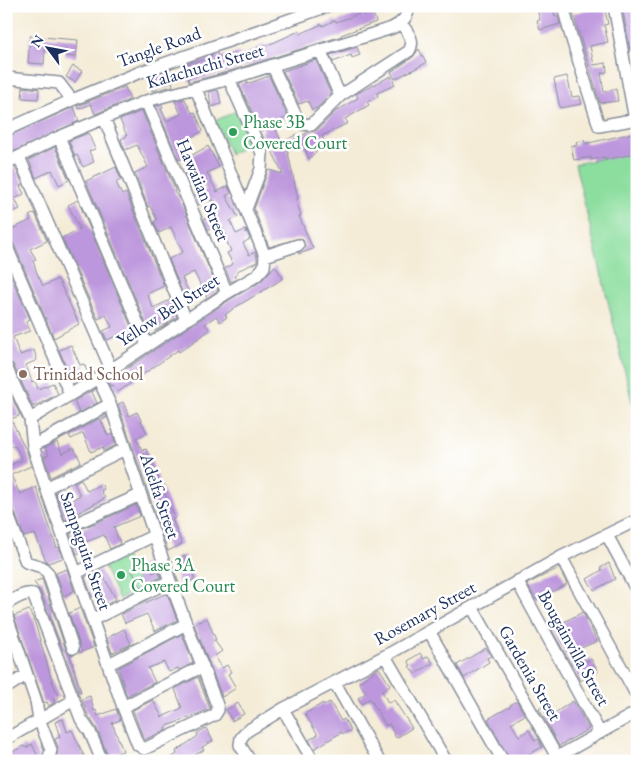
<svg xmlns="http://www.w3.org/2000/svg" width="643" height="767" font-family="'EB Garamond',serif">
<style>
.green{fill:#8cde9f;stroke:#54867e}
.building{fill:#bd97dd}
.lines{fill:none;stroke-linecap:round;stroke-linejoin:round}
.minor-casing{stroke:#888e9a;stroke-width:14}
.minor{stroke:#fff;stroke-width:11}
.leisure-dot{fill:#2e9e5b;stroke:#fff;stroke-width:2}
.education-dot{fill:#8d6e63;stroke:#fff;stroke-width:2}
.labels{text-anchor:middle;stroke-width:5;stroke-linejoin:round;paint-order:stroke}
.street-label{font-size:18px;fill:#1b2f5e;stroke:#fff}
.leisure-label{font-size:18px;fill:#27864d;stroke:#fff;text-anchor:start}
.education-label{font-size:18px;fill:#785e54;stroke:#fff;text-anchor:start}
</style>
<rect width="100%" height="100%" fill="#fff"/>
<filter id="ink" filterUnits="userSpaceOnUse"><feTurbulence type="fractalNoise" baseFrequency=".02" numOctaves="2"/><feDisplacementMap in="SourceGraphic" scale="10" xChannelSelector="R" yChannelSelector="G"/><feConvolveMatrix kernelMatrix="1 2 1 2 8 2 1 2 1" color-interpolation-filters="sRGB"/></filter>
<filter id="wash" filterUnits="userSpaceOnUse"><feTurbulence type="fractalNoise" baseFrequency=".0096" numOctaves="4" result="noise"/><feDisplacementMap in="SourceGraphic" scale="20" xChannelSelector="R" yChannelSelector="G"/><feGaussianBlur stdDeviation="1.12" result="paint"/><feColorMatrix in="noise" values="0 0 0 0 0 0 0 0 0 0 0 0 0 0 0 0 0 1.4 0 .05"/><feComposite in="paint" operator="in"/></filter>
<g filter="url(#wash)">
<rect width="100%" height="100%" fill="#f4ecd7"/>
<path class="green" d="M236,111L251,144L230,154L215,121Z
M637,151V422L575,164Z
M123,552L141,588L119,599L102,563Z"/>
<g id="blocks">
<path class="building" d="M536,6H552L555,16L558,17L560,24L540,30L537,21L540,20Z
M588,6H604L608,24L604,25L608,42L590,46L594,65L606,63L607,72L601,73L604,92L616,89L618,101L600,103L573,13L589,10Z
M622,6H633L635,13H637V49L630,50Z
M373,12L376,22L341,35L342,36L227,72L189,82L186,64L211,58V55L217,53L218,57L239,53L240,57L263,45L264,46L275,42L299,31L300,34L322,24L323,26L335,20L336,22L362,13L363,15Z
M30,36L78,40L76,57L65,56L66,50L45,49L44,64L28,63Z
M357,47L360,55L352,58L351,55L333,62L330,55Z
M419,49L426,63L395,79L391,72L413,57Z
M316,60L331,94L317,108L312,110L308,101L299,104L283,71Z
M73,66L82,71L75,82L66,77Z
M170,70L173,86L152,91L150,77Z
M269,76L288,117L273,123L282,143L297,134L301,140L287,148L298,199L296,200L301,216H299L313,249L299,254L298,253L303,250L305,246L303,240L300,238L269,247L254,209L268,170L283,174L267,140L265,141L261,132L264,130L258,119L256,120L239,84L247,81V84Z
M391,76L395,85L377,93L378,96L367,102L369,105L345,119L348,123L322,136L325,144L316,148L317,151L309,159L300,137L308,132L316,131L335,112L358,98L356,94Z
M567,76L572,97L580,96L582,104L560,108L554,79Z
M23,87L39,89L38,99L22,98Z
M125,87L130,99L124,102L95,114L91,104L79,109L77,106Z
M218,90L221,104L211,107L209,92Z
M185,99L192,113L195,112L203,131L180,143L186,156L179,160L156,106L162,105L163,108L161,109L167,121L181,114L175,101Z
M74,107L79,121L6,155V137Z
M142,111L175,190L174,191L181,202L218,290L207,298L194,272L182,278L192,298L186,301L169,259L183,252L171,227L159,233L154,222L157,220L150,206L148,207L135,173L148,167L137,145L125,150L121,139L127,136L120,120Z
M637,132V153L605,160V157L591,160V157L574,160L571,146L577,145L576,142L584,140L585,143H589Z
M88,133L95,149L89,151L94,162L83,167L77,155L75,156L69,141Z
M208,146L219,167L207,173L217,192L228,186L231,193L226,196L238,217L230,221L236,234L245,230L246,233V230L250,239L243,243L249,255L255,252L257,257V262L237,271L238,274L234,276L236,279L231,282L225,268L233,264L227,253L231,251L226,240L228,238L221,224L208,230L204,219L220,211L214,200L211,201L210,200L198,205L194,196L206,190L200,178L189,184L185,173L193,169L187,158Z
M55,147L69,180L59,185L52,170L36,178L29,160Z
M15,167L23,184L20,186L24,194L15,199L20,209L6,215V170Z
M116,167L121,180L116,182L122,195L126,193L164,286L147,294L153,308L170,300L177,317L155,331L153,326L148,328L86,181Z
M78,200L132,329L107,340L103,331L112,327L106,315L98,319L62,238L80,229L68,205Z
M35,213L47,241L30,249L36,259L33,261L37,273L43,286L58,279L79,324L54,338L13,242L6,238V232L31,220L29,216Z
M6,265L30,319L26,321L30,331L13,337L20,355L34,350L37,360L26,365L32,382L35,381L38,389L53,383L58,394L33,407L13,364L6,360Z
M275,266L283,278L276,283L234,308L225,315L227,317L220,322L216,316L205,324L210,330L179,352L178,350L118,392L113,385L110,386L108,381L231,299L260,282Z
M71,345L80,365L84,364L89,375L78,382L74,375L71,377L59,350Z
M95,389V390L92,392L97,403L79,413L74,401Z
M9,391L19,413V416L11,419L25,448H26L31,466L11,475L20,494L36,487L57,548L59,547L63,558L48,563L46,561L35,534L24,537L13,507L10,504L6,503V464L8,466L22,460L15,445L6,449V392Z
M123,402L129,416L137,412L147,433L136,438L142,450L146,449L175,518L172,519L182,544L168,551L118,404Z
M106,415L107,417L101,420L108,436L112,434L116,445L104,451L103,447L91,452L83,433L71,439L69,435Z
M57,442L62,454L74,448L81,462L51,477L44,457L49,455L45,448Z
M81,479L87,491L101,484L104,489L101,491L105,498L65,520L55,492L60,490L67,503L80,495L74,483Z
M136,505L140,516L114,527L120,544L110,549L104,535L83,543L86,551L77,554L70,534Z
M184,555L195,579L180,586L171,562Z
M147,563L153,573L158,570L161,577L141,587L132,571Z
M609,563L615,579L594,590L587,579L602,570L600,568Z
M559,568L567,584L536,600L527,584Z
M67,569L74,591L64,596L56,573Z
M100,570L116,599L106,605L100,593L92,597L85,577Z
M42,579L66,650L72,655L70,656L81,692H79L40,591L34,582Z
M167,593L177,620L155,631L147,614L125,623L121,614Z
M80,608L94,647L79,653L80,646L69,613Z
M29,610L35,623L52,681L59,697L53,699L55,702L49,706L47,702L44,703L14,616Z
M583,612L597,641L579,649L585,662L591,659L598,672L580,681L552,630L562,624V623Z
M207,618L216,640H214L222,651L215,656L222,668L227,665L231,672L228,674L236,688L222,697L194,624Z
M124,629L131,644L112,653L107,638Z
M182,634L193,663L179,670L178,668L169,672L164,662L148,668L155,682L127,696L118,668Z
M486,648L491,656L487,658L489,662L464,678L457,665Z
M420,653L424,659L428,656L433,663L415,674L409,666L411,665L408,661Z
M379,668L390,685L382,691L388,703L394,700L412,728L396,738L389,724L386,726L371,700L369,699L362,704L358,698L366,693L359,682Z
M198,677L210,709L165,727L166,730L144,740L133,710L153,700L162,717L182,708L175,689Z
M90,696L94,711L96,710L98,716L116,709L120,720L112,723L123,751L108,756L97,729L88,715L82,699Z
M517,701L525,715L511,723L519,736L529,730L535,741L538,739L542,747L526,756L528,761H510L488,719L511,706L510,705Z
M573,701L589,729L559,746L539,709L547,704L553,714Z
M330,702L341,721L344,719L351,730L343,734L342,732L314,749L309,740L318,735L305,714L323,703L324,705Z
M238,703L244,714L232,721L226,710Z
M63,719L67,732L72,730L85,758L78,761H59L57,755L58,747L55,739L60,737L55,722Z
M206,728L213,741L202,747L204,750L184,761H166L177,754L176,751L198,736L197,733Z
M32,744L40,761H6V755L24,746L26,748Z"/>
</g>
</g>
<g filter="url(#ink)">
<use href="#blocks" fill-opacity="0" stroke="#888e9a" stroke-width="1"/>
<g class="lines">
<g class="minor-casing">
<path id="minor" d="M563,6L570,33L599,126L637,119
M614,6L635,120
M320,50L340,96
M272,65L297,118L303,124L311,125L340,96L409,51C416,40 407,32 401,23
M6,78L59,83L72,100
M229,79L262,153L261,169L246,209
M146,101L227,293
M104,118L186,320
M6,130L72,100L138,73L328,6
M59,137L147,345
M19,157L111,369
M6,163L59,137L146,101L229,79L392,28C401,24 408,17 409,6
M6,245L70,394
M265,256L298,245
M6,367L30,419L33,446L46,488L123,707L138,745L144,749L215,715L218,710L217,705L170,581L110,404L98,378
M30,419L98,378L227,293L256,276L264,267L265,256L196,89
M33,446L110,404
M46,488L125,449
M6,510L26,562L42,567L48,573L73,648
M61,530L140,495
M607,535L637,591
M561,557L637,696
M76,573L155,535
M517,581L600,733
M6,604C14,600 23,592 33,594L81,719L90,732L102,761
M472,607L557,757
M6,614L36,701L39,719L51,750L48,761
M92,620L170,581
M429,631L503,761
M385,656L446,761
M109,664L186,624
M335,683L379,761
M6,688L26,675
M123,707L203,666
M283,709L313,761
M6,739L74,700
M250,761L240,745L241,738L247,731L283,709L385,656L561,557L637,520
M550,761L637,712"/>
</g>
<use href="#minor" class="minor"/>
</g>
</g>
<g class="leisure-dot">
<circle cx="233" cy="132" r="5"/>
<circle cx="121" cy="575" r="5"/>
</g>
<circle class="education-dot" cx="23" cy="374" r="5"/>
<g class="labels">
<g class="street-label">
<text transform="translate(159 47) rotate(-20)" y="6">Tangle Road</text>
<text transform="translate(205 66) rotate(-16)" y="6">Kalachuchi Street</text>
<text transform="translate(203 190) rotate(67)" y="6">Hawaiian Street</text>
<text transform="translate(168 310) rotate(-33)" y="6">Yellow Bell Street</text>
<text transform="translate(160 496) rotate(71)" y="6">Adelfa Street</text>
<text transform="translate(86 551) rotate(71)" y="6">Sampaguita Street</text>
<text transform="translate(425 613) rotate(-29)" y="6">Rosemary Street</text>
<text transform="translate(574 648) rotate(61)" y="6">Bougainvilla Street</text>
<text transform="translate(530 673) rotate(60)" y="6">Gardenia Street</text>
</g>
<g class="leisure-label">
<text x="243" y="128">Phase 3B<tspan x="243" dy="21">Covered Court</tspan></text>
<text x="131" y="571">Phase 3A<tspan x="131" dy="21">Covered Court</tspan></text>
</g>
<g class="education-label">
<text x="33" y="380">Trinidad School</text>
</g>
</g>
<rect width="643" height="767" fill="none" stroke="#fff" stroke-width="25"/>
<g transform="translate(48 48) rotate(302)" stroke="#ffffff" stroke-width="4" paint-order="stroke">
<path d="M0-4L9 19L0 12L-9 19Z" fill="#1b2f5e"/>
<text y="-8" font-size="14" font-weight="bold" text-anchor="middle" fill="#1b2f5e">N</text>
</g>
</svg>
